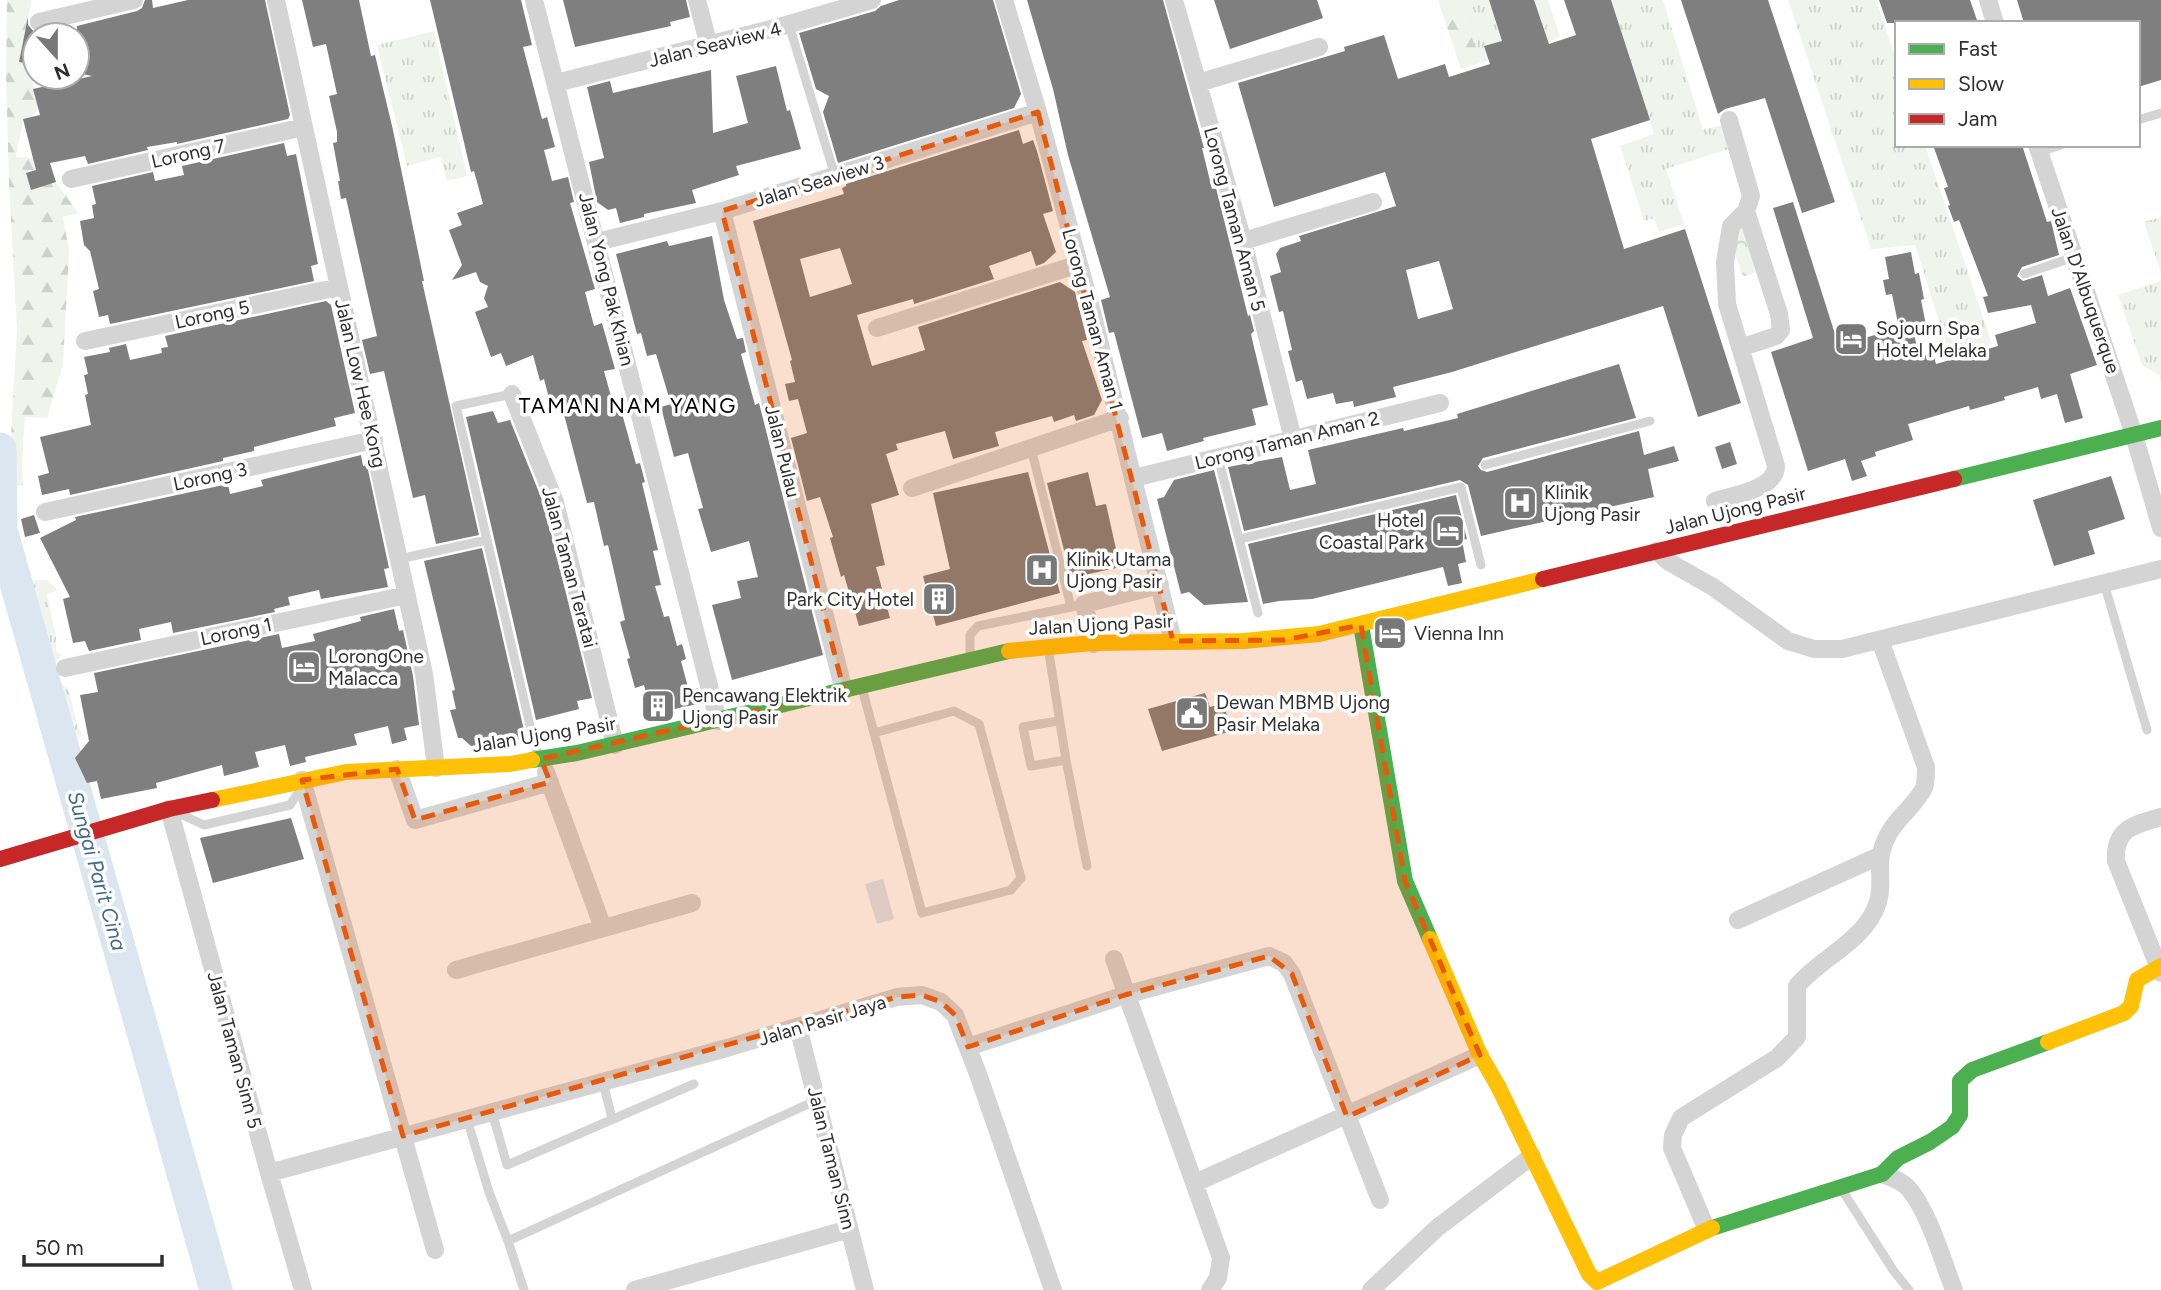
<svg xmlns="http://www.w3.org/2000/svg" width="2161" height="1290" font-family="Figtree,sans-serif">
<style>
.grass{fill:url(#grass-tufts)}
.forest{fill:url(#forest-firs)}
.park{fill:url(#park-crowns)}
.water{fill:#dbe6f0}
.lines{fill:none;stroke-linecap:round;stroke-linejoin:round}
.river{stroke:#dbe6f0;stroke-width:33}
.building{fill:#7f7f7f;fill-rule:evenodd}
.lane{stroke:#d4d4d4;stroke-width:9}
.street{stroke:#d4d4d4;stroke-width:18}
.fast{stroke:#4caf50;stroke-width:16}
.slow{stroke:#ffc107;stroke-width:16}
.jam{stroke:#c62828;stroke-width:16}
.marked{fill:#e8590c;fill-opacity:0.2;stroke:#e8590c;stroke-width:5;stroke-dasharray:14 9;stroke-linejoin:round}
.labels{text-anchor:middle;stroke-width:7;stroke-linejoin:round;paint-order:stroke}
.street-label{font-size:19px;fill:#2f2f2f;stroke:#fff}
.poi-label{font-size:19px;fill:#2f2f2f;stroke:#fff;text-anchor:start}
.neighbourhood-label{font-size:21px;letter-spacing:2px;fill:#000;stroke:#fff}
.water-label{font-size:21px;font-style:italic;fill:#416a8d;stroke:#fff}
</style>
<defs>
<pattern id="grass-tufts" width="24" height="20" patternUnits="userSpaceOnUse" patternTransform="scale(1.75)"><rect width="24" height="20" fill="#f0f4ed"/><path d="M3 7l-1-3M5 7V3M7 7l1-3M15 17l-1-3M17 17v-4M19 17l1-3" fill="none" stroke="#ced2cc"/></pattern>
<pattern id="forest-firs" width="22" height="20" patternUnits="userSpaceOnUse" patternTransform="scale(1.75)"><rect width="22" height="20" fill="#f0f4ed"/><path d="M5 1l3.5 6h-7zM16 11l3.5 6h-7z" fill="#ced2cc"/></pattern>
<pattern id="park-crowns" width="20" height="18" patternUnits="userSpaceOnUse" patternTransform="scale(1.75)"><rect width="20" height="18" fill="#f0f4ed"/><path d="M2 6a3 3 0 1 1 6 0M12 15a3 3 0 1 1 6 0" fill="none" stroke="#ced2cc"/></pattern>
</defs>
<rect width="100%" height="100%" fill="#fff"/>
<path class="grass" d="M1460,0H1489L1506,55L1480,63Z
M1534,0H1548L1560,37L1548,42Z
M1611,0H1663L1703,130L1722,125L1729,149L1666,169L1684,224L1659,232L1654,218L1644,221L1620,146L1654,134Z
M1788,0H1876L1897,61V145H1925L1992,344L1950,356L1915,245L1871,249Z
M434,31L467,176L447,181L440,157L407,166L377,45Z
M2161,217V273L2144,222Z
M2161,281V383L2159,375L2142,365L2118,295Z
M29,580H47L58,590L47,594L56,637V651L62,656L54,662C53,677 58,681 69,690L77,725L82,733L70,750L65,748L38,631Z"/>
<path class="forest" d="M7,0H32L19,62L29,64L38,108L33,117L23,119L16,157L33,158L35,170L31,189L56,182L78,213L63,217L69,251L63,364L47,418L25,417L22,458L23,486L11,485V435L17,329L9,184L6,75Z
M1438,0H1460L1480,63L1461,69Z"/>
<path class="park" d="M1743,226L1765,269L1743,277L1736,256V232Z"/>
<path class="water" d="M883,879L894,919L877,924L865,884Z"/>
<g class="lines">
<path class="river" d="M0,449L1,530L216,1290"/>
</g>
<path class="building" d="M145,0H152L153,8L188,0H265L290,115L288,119L177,144V142L147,147L148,150L88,164L85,156L50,163L56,182L31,190L26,173L36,170L23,119L40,115L33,89L92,76L77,73V26L137,11L142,8Z
M302,0H359L371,56L375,55L393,130L424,281H422L479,535L436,544L425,495L413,498L384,371L370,374L362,340L377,336L346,198L341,199L338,181H340L333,143L337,142V132L329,96L337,94L326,44L313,47Z
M430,0H521L532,45L523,47L542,119L547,117L555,147L544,150L552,181L568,177L574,202L570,203L595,289L585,292L594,326L602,323L615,369L604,371L612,400L618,399L636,464L640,463L645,482L642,483L658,550L653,551L661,585L655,586L664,617L669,616L677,646L682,644L686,659L681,661L689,691L698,688L702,703L652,714L644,685L635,688L627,659L630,658L620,622L625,620L608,545L604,546L594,502L587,503L560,399L550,402L544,379L540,381L533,355L506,366L501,353L491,357L475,312L488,307L484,298L488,286L480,282L476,272L452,280L462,265L449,230L462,225L457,213L483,204L474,171L471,172Z
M563,0H686L690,17L670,22L671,26L575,47Z
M899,0H993L1021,94L1014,108L838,163L823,112L829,96L816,89L799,33L875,11L881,6Z
M1027,0H1163L1204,148H1202L1212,189L1216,188L1248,316L1250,315L1254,331L1251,334L1253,343L1268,405L1252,409L1256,425L1203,438L1204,441L1167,451L1162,433L1142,438L1114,332L1109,333L1101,300L1110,297L1068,155L1053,89Z
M1214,0H1317L1323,18L1230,49Z
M1489,0H1534L1549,44L1576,35L1564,0H1611L1650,120L1591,139L1624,249L1685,229L1741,403L1698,417L1663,306L1452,372L1393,387L1396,397L1354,407L1353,401L1336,404L1333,393L1307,399L1302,380L1296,382L1288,351L1292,350L1283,311L1279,312L1270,276L1281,272L1276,254L1280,248L1301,241L1299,236L1396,206L1385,172L1274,207L1238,83L1345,51L1344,47L1384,35L1398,79L1445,64L1449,77L1490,64L1484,46L1502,41ZM1439,261L1453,309L1418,319L1406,270Z
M1681,0H1768L1835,202L1802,213L1765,98L1725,109L1718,114Z
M1879,0H1970L1978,23H1887Z
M2017,0H2161V80L2138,87V23H2024Z
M28,17V25L35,33V65L19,62Z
M776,66L787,111L790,110L801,149L736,166L739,175L692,190L696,203L644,214V217L620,223L616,208L608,210L597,202L589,162L604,158L587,87L610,81L613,93L711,70L713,133L748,123L736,76Z
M1019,130L1023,144L1033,140L1037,151L1053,211L1043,214L1056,252L1044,263L1036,266L1031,251L989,266L994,279L914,304L913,299L857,315L872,366L925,350L918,327L1060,282L1075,292L1087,340L1082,341L1102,400L1094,415L1076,421L1074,415L1054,422L1052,416L995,432L999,446L953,459L945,431L896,444L898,450L886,454L899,495L871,504L885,565L876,567L890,618L859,626L844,575L841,577L830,538L833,537L820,497L807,501L791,438L807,433L798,399L789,401L785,384L795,382L790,361L792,360L753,221L844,194L842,188L846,186V184ZM840,248L852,284L810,297L800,259Z
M284,143L287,156L296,154L318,264L311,266L314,281L110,324L108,315L99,317L93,291L99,289L90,251L84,245L80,221L94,218L92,205L96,204L92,186L153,172L155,181L184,175L182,166Z
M1933,145H2022L2047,222L2051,221L2059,255L2022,267L2017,276L2023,281L2042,275L2048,296L2070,288L2097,365L2070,374L2083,418L2065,423L2057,394L2041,399L2038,387L2004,397L2005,400L1970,410L1969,406L1908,424L1913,440L1875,452L1876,456L1861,461L1867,476L1852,481L1845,459L1808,471L1771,352L1813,338L1773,208L1793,202L1835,334L1851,329L1854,341L1899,328L1892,294L1886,295L1883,280L1889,279L1885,257L1911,252L1915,274L1919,273L1924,299L1921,300L1926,325L1912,328L1920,357L1933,353L1936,364L1998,346L1995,335L2036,323L2031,305L1988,313L1983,297L1988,296L1959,220L1954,222L1948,206L1950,205L1944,188L1948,187Z
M712,236L724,300L737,339L743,338L746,352L741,354L755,405L759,403L823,655L732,680L712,605L741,598L737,581L758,577L749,541L711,552L698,509L703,508L688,453L674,457L661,407L671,404L656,354L647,356L641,333L637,334L616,254L667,241L669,246Z
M326,301L331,305L355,413L334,418L336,426L254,447V451L223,458V461L70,495L69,489L42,495L38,476L49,473L40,437L91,425L85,395L88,394L84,375L88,374L84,357L110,352L109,348L126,344L130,360L162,353L161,348L168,347L165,336Z
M1619,364L1636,418L1483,458L1478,466L1481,470L1487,472L1639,431L1644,455L1674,446L1679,461L1648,469L1654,497L1481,536L1468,485L1460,480L1244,531L1228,467L1282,457L1290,490L1316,484L1308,450L1403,428L1404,431L1458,418L1457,414Z
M493,411L498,423L510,420L544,505L592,698L577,701L579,709L536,720L466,417Z
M1730,442L1737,464L1722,469L1715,447Z
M361,455L363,466L367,465L389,568L384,569L388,587L321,599L319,590L288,597L290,605L274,609L275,612L173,633L171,622L139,629L141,640L89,651L85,641L73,643L63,599L70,597L40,538L76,520L75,517L228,484L230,494L263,486L261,480Z
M1214,470L1248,602L1204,605L1189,592L1181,594L1157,499L1164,497L1174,480Z
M1028,472L1060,593L936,626L923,576L950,569L933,493Z
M1088,472L1096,506L1106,504L1120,567L1071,578L1047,483Z
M2111,476L2125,519L2088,531L2095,554L2054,566L2033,500Z
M1456,495L1467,539L1462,540L1466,562L1458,564L1462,583L1448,586L1443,567L1312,599L1279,601L1263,604L1248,544Z
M34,515L40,533L25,537L21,519Z
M482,548L526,739L471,746L462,738H458L450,710L456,709L452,691L455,690L424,561Z
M394,609L399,631L403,630L413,676L419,725L404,728L407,740L392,744L388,726L354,734L357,745L305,757L306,762L290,766L285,745L255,752L259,767L224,776L222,765L156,783L157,788L101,799L97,781L87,783L75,758L89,741L80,695L98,692L94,673L279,634L282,648L315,641L313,634L361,621L360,617Z
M1205,693L1210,707L1223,703L1232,731L1162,751L1148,709Z
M291,818L304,859L213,883L200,838Z"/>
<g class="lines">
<path class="lane" d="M789,25L835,176
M2138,120L2161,113
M2039,152L2061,145
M2024,274L2074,257
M512,394L456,406L534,743L540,757
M1031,448L1071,607
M1218,457L1258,613
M1485,465L1650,421
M1240,539L1461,487L1481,565
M399,559L487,540
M2104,583L2147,730
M1048,647L1066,760L1031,766L1023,727L1058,721
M970,656V635L978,626L1076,606
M862,688L922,913L1011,890L1021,878L979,724L954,711L874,733
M1066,760L1087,866
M178,813L204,825L290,805L298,793L300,785
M603,1082L612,1119
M492,1112L507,1165L694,1084
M467,1119L489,1192L508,1241
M1842,1190L1893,1270L1909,1290
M524,1290L508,1241L817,1100"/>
<path class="street" d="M276,0L424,674L436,768
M534,0L718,721
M697,0L709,46
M1004,0L1038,112L1093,316L1173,641
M1174,0L1243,241L1293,439
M1988,0L1995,23
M39,22L134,0
M556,83L779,27L872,0
M1198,83L1319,47
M2037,145L2134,435L2161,528
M71,179L304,127
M722,211L844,691
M1243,241L1373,202
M597,242L722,211L1038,112
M877,328L1079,264
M85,341L339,287
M1740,348L1776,336L1781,330L1779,314L1746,211
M512,394L555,502L615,745
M1134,478L1440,403
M912,488L1120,418
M1715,501C1734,495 1776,489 1776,466L1727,304L1725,262L1731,226L1746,211L1751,196L1729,120
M45,512L374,440
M1656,551L1669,562L1713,587L1788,641L1814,649H1842L2161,569
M1094,644L1084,604L1160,585
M65,668L407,595
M397,769L415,820L550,782
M546,772L603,928
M302,780L435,1250
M169,809L269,1173L303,1290
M2161,817C2134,825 2114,828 2116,861L2161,973
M1738,920L1879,856
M1114,959L1221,1258L1218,1278L1210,1290
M456,970L692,903
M798,1027L865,1290
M968,1047L1125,995L1269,956L1284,963L1292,974L1380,1200
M269,1173L727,1048L897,997L922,995L941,1002L955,1015L978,1074L1053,1290
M1882,1174C1890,1177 1900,1180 1906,1186C1927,1206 1943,1262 1954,1290
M1195,1183L1480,1055
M1707,1230L1672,1148L1673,1135L1681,1118L1777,1058L1797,1037V986C1821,957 1866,941 1878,902C1885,878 1873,863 1888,835C1897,817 1915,806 1924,788C1926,782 1926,773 1926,767L1880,640
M635,1290L849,1229
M1371,1290L1437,1228L1532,1156"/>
<path class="fast" d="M1954,479L2161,428
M1361,625L1405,881L1430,939
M532,760L577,753L1009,651
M1712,1228L1882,1174L1898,1158L1930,1142L1952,1127L1960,1115V1081L1972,1070L2048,1042"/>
<path class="slow" d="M1009,651L1092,643L1244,641L1319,634L1543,579
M212,800L346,772L510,764L532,760
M1430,939L1480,1055L1498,1086L1589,1274L1597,1282L1712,1228
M2048,1042L2124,1013L2131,1006L2137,980L2161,966"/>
<path class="jam" d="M1543,579L1954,479
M0,859L169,809L212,800"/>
</g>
<path class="marked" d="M1038,112L1173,641L1284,640L1361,625L1405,881L1480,1055L1347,1117L1292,974L1269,956L1125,995L968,1047L955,1015L941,1002L922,995L897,997L403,1136L302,780L397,769L415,820L550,782L541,759L844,691L722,211Z"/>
<defs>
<g id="hotel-square" transform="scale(1.75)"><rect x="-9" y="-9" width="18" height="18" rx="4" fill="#787878" stroke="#fff"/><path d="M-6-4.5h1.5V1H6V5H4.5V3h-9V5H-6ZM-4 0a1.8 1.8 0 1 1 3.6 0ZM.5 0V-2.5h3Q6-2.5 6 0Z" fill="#fff"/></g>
<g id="hospital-square" transform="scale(1.75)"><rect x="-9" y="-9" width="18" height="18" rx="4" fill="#787878" stroke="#fff"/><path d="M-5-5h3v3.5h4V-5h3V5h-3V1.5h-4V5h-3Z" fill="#fff"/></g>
<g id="building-square" transform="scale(1.75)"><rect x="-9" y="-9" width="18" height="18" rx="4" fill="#787878" stroke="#fff"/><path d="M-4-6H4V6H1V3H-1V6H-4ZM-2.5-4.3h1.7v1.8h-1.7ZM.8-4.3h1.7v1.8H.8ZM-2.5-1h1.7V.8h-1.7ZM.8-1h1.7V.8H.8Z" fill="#fff"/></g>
<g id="civic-square" transform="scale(1.75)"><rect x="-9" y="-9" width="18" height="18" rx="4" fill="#787878" stroke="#fff"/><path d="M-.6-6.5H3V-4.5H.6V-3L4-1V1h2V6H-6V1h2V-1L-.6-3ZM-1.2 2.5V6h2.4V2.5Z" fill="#fff"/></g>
</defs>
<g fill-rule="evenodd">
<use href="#hotel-square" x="1851" y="339"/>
<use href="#hospital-square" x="1520" y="503"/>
<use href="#hotel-square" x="1448" y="531"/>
<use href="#hospital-square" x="1042" y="570"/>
<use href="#building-square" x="939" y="599"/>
<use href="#hotel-square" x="1390" y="633"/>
<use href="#hotel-square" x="304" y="667"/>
<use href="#building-square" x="658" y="706"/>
<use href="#civic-square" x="1192" y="713"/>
</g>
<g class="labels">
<g class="street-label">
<text transform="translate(715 44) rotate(-14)" y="7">Jalan Seaview 4</text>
<text transform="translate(188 153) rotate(-13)" y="7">Lorong 7</text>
<text transform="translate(819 181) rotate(-17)" y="7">Jalan Seaview 3</text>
<text transform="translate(1235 219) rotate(75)" y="7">Lorong Taman Aman 5</text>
<text transform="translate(607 279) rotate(76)" y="7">Jalan Yong Pak Khian</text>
<text transform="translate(2086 290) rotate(71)" y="7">Jalan D'Albuquerque</text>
<text transform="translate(212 314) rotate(-12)" y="7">Lorong 5</text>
<text transform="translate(1093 319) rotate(75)" y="7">Lorong Taman Aman 1</text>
<text transform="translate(361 383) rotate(77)" y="7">Jalan Low Hee Kong</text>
<text transform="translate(1287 440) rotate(-14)" y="7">Lorong Taman Aman 2</text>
<text transform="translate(783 451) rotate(76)" y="7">Jalan Pulau</text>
<text transform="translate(210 476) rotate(-12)" y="7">Lorong 3</text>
<text transform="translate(1735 510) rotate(-14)" y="7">Jalan Ujong Pasir</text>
<text transform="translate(570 567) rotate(75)" y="7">Jalan Taman Teratai</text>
<text transform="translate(1101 624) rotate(-3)" y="7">Jalan Ujong Pasir</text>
<text transform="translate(236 631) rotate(-12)" y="7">Lorong 1</text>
<text transform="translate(544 734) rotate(-9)" y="7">Jalan Ujong Pasir</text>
<text transform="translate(822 1020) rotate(-17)" y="7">Jalan Pasir Jaya</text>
<text transform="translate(235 1050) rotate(75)" y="7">Jalan Taman Sinn 5</text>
<text transform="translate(832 1158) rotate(76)" y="7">Jalan Taman Sinn</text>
</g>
<g class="poi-label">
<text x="1876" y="335">Sojourn Spa<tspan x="1876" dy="22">Hotel Melaka</tspan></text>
<text x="1544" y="499">Klinik<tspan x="1544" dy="22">Ujong Pasir</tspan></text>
<text x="1424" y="527" text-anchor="end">Hotel<tspan x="1424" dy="22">Coastal Park</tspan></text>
<text x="1066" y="566">Klinik Utama<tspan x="1066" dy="22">Ujong Pasir</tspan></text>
<text x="914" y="606" text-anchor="end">Park City Hotel</text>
<text x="1414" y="640">Vienna Inn</text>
<text x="328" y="663">LorongOne<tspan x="328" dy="22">Malacca</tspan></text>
<text x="682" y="702">Pencawang Elektrik<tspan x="682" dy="22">Ujong Pasir</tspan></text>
<text x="1216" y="709">Dewan MBMB Ujong<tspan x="1216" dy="22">Pasir Melaka</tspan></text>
</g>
<g class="neighbourhood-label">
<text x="628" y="413">TAMAN NAM YANG</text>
</g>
<g class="water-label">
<text transform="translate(97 871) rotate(74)" y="7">Sungai Parit Cina</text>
</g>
</g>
<rect x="1895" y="21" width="245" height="126" fill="#ffffff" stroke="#acacac" stroke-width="2"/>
<rect x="1909" y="44" width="35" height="10" fill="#4caf50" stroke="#acacac" stroke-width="2"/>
<text x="1958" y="56" font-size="21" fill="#2f2f2f">Fast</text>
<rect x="1909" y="79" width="35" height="10" fill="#ffc107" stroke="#acacac" stroke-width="2"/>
<text x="1958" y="91" font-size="21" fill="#2f2f2f">Slow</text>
<rect x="1909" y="114" width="35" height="10" fill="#c62828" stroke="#acacac" stroke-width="2"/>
<text x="1958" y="126" font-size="21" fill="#2f2f2f">Jam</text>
<g transform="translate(56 56) rotate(159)"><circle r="33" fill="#ffffff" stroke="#acacac" stroke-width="2"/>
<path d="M0-5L12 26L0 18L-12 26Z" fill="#787878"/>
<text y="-10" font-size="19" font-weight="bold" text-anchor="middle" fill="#2f2f2f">N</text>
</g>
<path d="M24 1255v10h138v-10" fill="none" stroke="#2f2f2f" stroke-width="3.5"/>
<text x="35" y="1255" font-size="21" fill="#2f2f2f" stroke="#ffffff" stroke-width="5" paint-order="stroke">50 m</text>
</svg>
